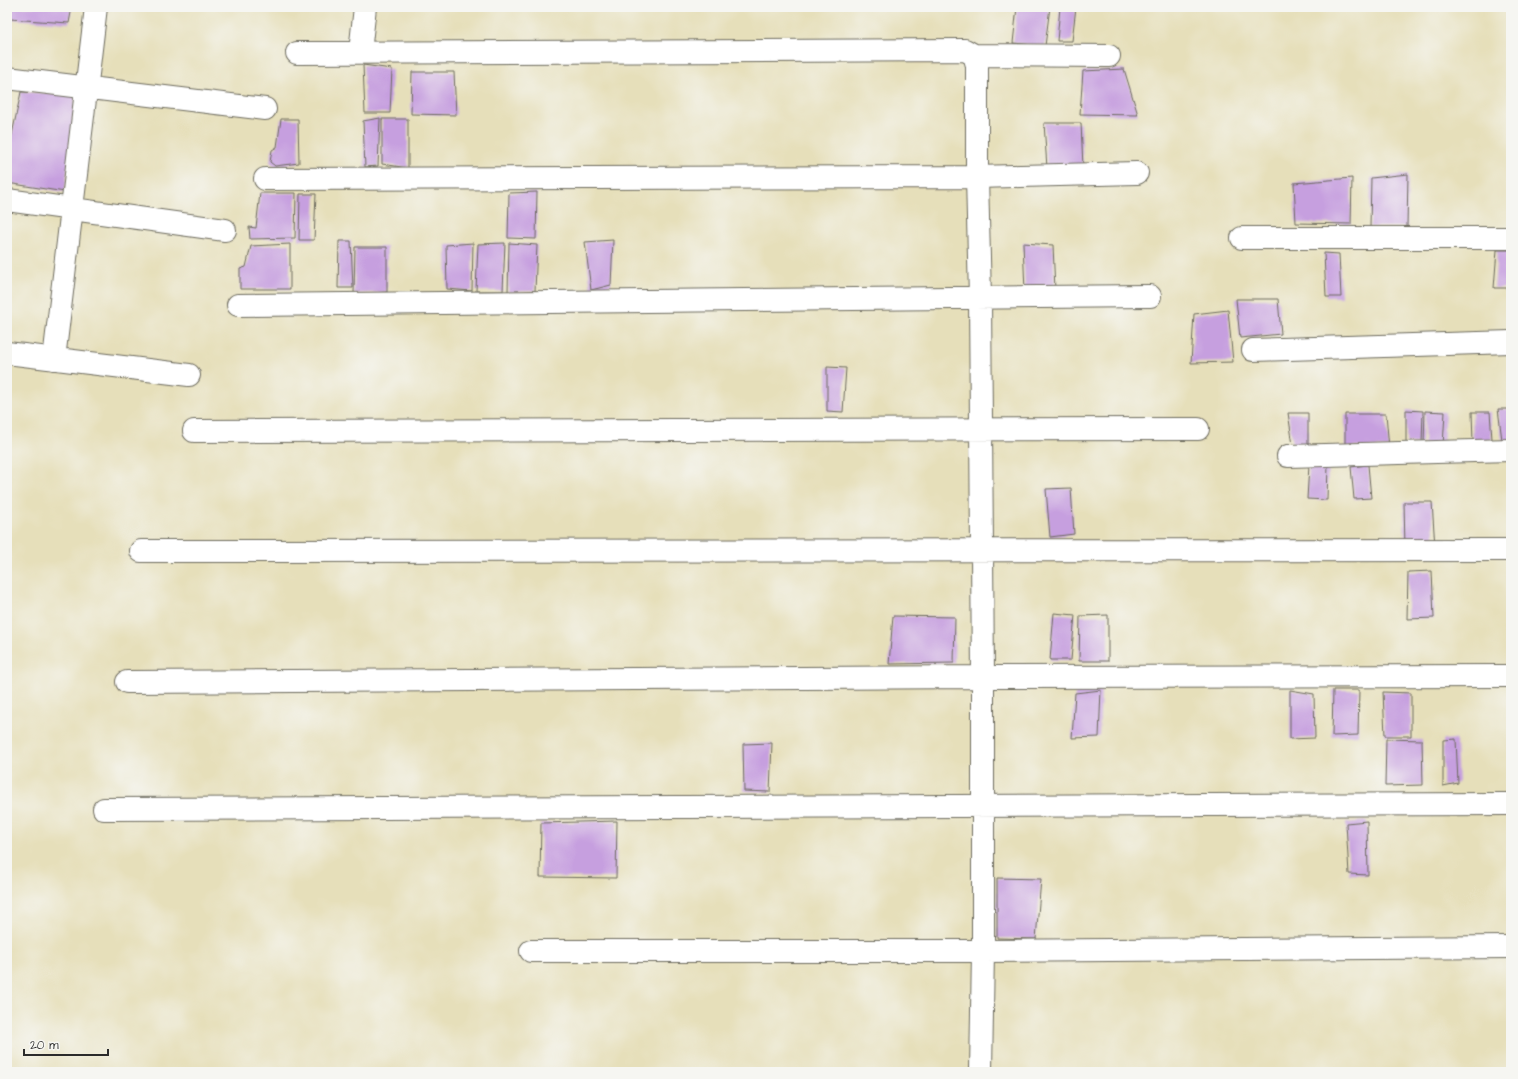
<svg xmlns="http://www.w3.org/2000/svg" width="1518" height="1079" font-family="'Architects Daughter',sans-serif">
<style>
.building{fill:#c69fdf}
.lines{fill:none;stroke-linecap:round;stroke-linejoin:round}
.minor-casing{stroke:#6c6a5d;stroke-width:24}
.minor{stroke:#fff;stroke-width:22}
</style>
<rect width="100%" height="100%" fill="#f6f6f2"/>
<filter id="ink" filterUnits="userSpaceOnUse"><feTurbulence type="fractalNoise" baseFrequency=".025" numOctaves="2"/><feDisplacementMap in="SourceGraphic" scale="8" xChannelSelector="R" yChannelSelector="G"/><feConvolveMatrix kernelMatrix="1 2 1 2 8 2 1 2 1" color-interpolation-filters="sRGB"/></filter>
<filter id="wash" filterUnits="userSpaceOnUse"><feTurbulence type="fractalNoise" baseFrequency=".012" numOctaves="4" result="noise"/><feDisplacementMap in="SourceGraphic" scale="16" xChannelSelector="R" yChannelSelector="G"/><feGaussianBlur stdDeviation="0.9" result="paint"/><feColorMatrix in="noise" values="0 0 0 0 0 0 0 0 0 0 0 0 0 0 0 0 0 1.4 0 .05"/><feComposite in="paint" operator="in"/></filter>
<g filter="url(#wash)">
<rect width="100%" height="100%" fill="#e6dfba"/>
<g id="blocks">
<path class="building" d="M12,7H72L69,23L10,19Z
M1017,7H1050L1045,46L1013,43Z
M1060,7H1076L1072,41H1057Z
M363,65L392,69L390,113H365Z
M1124,69L1138,115L1080,114L1083,71Z
M412,72H454L456,115L411,114Z
M21,92L76,94L65,192L7,183V158Z
M380,118L378,166L365,167L363,121Z
M281,119H298L299,163L275,166L270,162L272,150L277,147Z
M382,119H408V168L382,164Z
M1044,123H1081L1083,167L1047,168Z
M1408,174L1407,227H1370L1371,178Z
M1352,178L1351,224L1296,223L1294,183Z
M537,192L536,239L508,238L509,193Z
M260,193H296L295,238L250,239L249,227L256,228Z
M300,194H316L314,240H299Z
M613,240L611,285L591,290L585,242Z
M339,241H351L353,288H338Z
M473,243L472,291L447,289L446,245Z
M505,243L503,291H476L478,244Z
M509,243L537,245L535,291L508,292Z
M1023,243L1053,245L1055,290L1025,292Z
M290,244V289H240V269L246,267L251,246Z
M355,247H387V292L354,294Z
M1497,250H1511V288H1494Z
M1324,253L1339,254L1341,297H1326Z
M1236,299H1278L1281,334L1240,338Z
M1228,310L1233,362L1191,363L1194,314Z
M827,367L846,368L843,412L827,411Z
M1498,409H1511V440H1502Z
M1406,410L1423,411L1422,443L1406,444Z
M1425,411L1445,412L1443,446L1424,444Z
M1472,412H1490L1492,439L1473,443Z
M1288,413H1308V445H1293Z
M1345,414H1386L1389,448L1345,447Z
M1328,464L1327,500L1307,499L1309,465Z
M1368,465L1371,498L1354,499L1351,467Z
M1071,488L1074,534L1050,537L1046,489Z
M1404,502H1432L1435,547L1405,548Z
M1432,571L1434,618L1407,619L1408,572Z
M1054,613L1075,615L1071,660H1050Z
M1108,615V661H1079L1080,616Z
M893,616L955,617L954,663L889,664Z
M1101,690L1099,737L1072,738L1075,693Z
M1290,690L1314,694L1315,738L1290,739Z
M1333,690H1359L1358,735L1332,736Z
M1383,692L1411,693V736H1385Z
M1386,739L1422,740L1423,785L1385,786Z
M1456,739L1458,783L1443,786V740Z
M772,743L770,792L744,791L743,744Z
M617,821L616,878L540,877L541,823Z
M1367,821L1368,875L1349,874L1346,823Z
M997,878L1041,879L1036,939L997,938Z"/>
</g>
</g>
<g filter="url(#ink)">
<use href="#blocks" fill-opacity="0" stroke="#6c6a5d" stroke-width="1"/>
<g class="lines">
<g class="minor-casing">
<path id="minor" d="M360,52L365,7
M297,53L965,50L974,55L977,65V177L980,298L983,677V951L981,1072
M974,55L1109,56
M7,78L265,109
M265,179L977,177L1137,173
M7,200L225,230
M1242,238H1511
M238,305L1150,296
M1253,350L1511,342
M7,353L189,375
M54,359L96,7
M194,431L1198,429
M1288,456L1511,450
M141,551L1511,550
M127,682L983,677L1511,676
M104,809L1511,804
M531,951H983L1511,947"/>
</g>
<use href="#minor" class="minor"/>
</g>
</g>
<rect width="1518" height="1079" fill="none" stroke="#f6f6f2" stroke-width="24"/>
<path d="M24 1049v6h84v-6" fill="none" stroke="#2b2b2b" stroke-width="2"/>
<text x="30" y="1049" font-size="12" fill="#2b2b2b" stroke="#f6f6f2" stroke-width="3" paint-order="stroke">20 m</text>
</svg>
